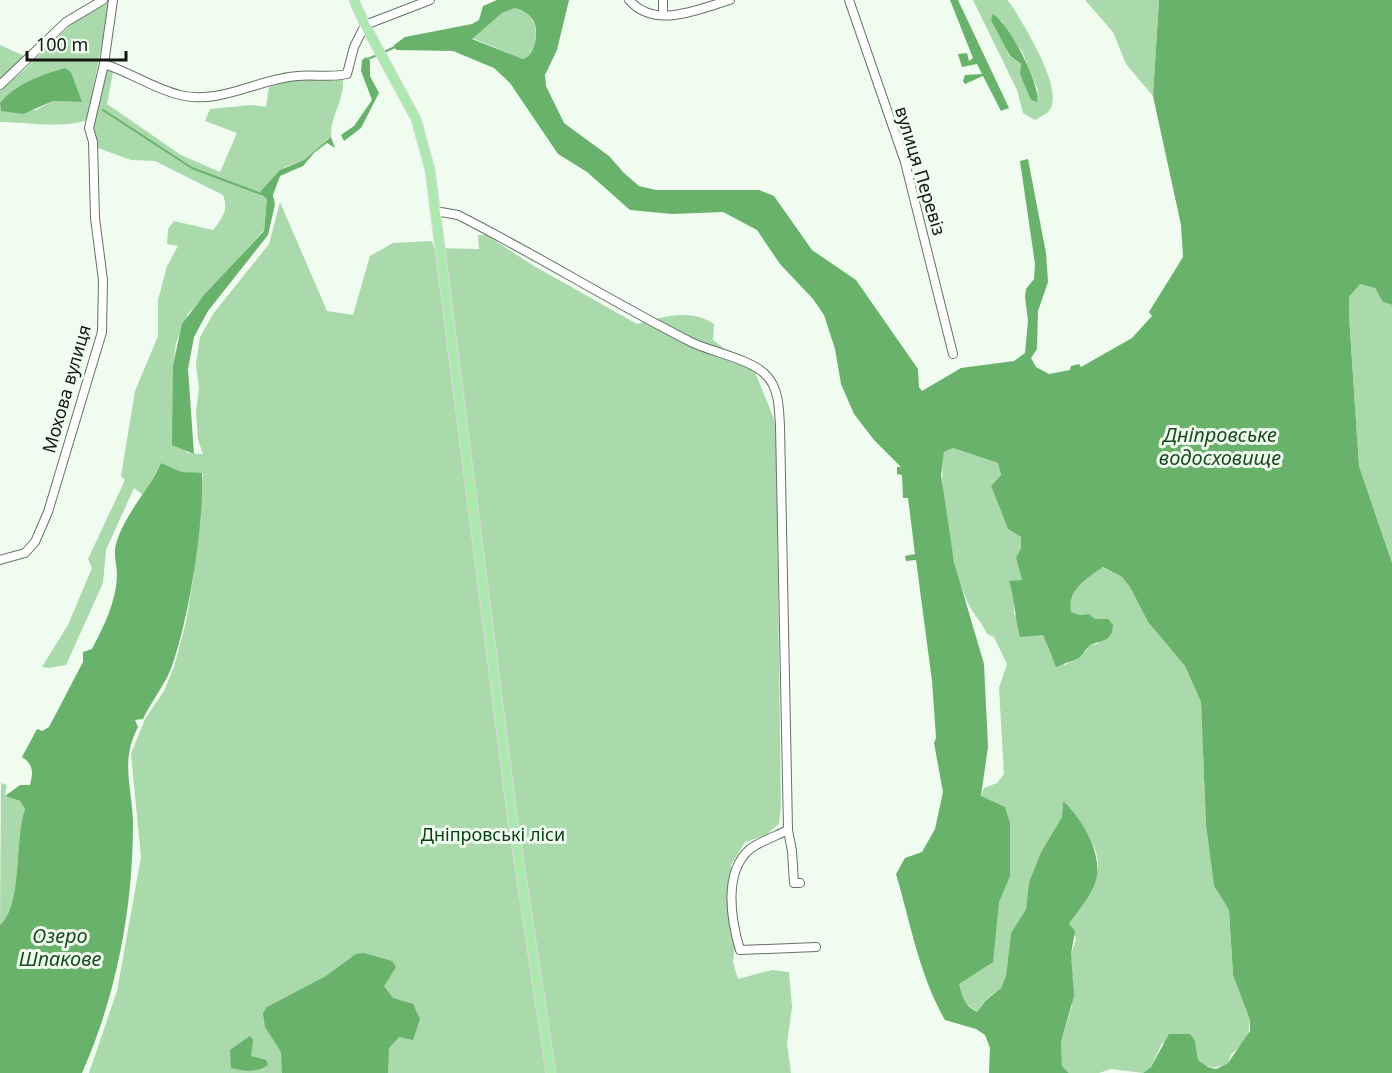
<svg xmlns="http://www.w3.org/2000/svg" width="1392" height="1073" font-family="'Noto Sans',sans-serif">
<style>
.green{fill:#aad9ab;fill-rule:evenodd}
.water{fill:#68b26c;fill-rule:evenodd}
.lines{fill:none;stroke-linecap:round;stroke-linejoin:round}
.stream{stroke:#68b26c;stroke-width:2}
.minor-casing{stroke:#677267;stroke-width:10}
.major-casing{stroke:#d9dad9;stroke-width:11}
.minor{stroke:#fff;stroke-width:8}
.major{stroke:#ade8b1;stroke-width:9}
.labels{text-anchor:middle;stroke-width:6;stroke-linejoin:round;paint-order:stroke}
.street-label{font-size:18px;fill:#131713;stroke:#f0fcf0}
.park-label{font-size:18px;fill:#094012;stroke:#f0fcf0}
.water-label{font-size:20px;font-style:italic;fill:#184c1e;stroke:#f0fcf0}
</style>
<rect width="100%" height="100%" fill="#f0fcf0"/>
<path class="green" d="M973,0H1007L1010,3C1023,23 1059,81 1052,105C1050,113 1042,116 1035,120L1023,113L1017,90ZM1001,19L1008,35L1022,51L1039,93L1020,74L1021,64L1009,56L1006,49Z
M1085,0H1159L1153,96L1126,64L1113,32Z
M110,3L87,120C63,129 25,122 0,122V105L1,111L36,110L53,101L81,102L71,72L65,68C43,75 15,84 0,103V90L23,71L81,15Z
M515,8C520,10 527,13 531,18C540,28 536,56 523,59L472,38L502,13Z
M0,45L24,56L0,80Z
M108,69L113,72L107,104L181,155L220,172L237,133L205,121L210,109L252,105L266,107L269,87L296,79H343C345,99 330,116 331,137L304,160L285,167L271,180L265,195L267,199L264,230L188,314L176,343L173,365V437L188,453L203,454L198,440L196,412L199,388L196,365L200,337L213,314L269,244L280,202L327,311L353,315L370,256L393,243L432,241L434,248L479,249L478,235H486L534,266L637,324C663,317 690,308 714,324L713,340L755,372L774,419L776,437L781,807L779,824L766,835L745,842L731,865L732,934L735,945L733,962L738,979L772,970L789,972L792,1007L787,1043L791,1073H89L117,991L141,857L131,754L145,719L164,691L174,667L186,622L193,579L203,474L182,472L161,463L143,495L134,488L106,550L103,583L66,665L49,668L42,667L68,625L92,568L88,559L125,480L121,476L135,391L158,336V300L167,266L178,246L167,244L168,229L174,221L213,230C222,219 229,210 223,195L155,161L131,160L98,148L92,126Z
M1360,284L1375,288L1383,302L1392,305V563L1359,466L1349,316V297Z
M953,448L998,463L1001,475L991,486L1008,529L1021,537V548L1016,558L1022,580L1009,582L1015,599L1014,614L1043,635L1052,658L1065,665L1086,651L1090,645L1098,644L1095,619L1089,614L1080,615L1071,612C1069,588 1086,579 1102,567L1122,577L1130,587L1148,622L1185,666L1201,702L1206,825L1214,886L1229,910L1233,975L1250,1020L1248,1038L1231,1055L1228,1063C1215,1069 1209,1069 1198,1060L1195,1041L1162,1043L1151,1067L1143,1073L1111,1069L1099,1073H1069L1062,1066L1061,1042L1072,1006L1071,954L1076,939L1069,924C1081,908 1096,887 1098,866C1100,848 1076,813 1063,802L1062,817L1041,852L1029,882L1026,909L1011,933L1006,976L1001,988L986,999L977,1012L963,1001L959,984L981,797L984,788L997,783L1004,774L999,688L1007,664L994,637L987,634C982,622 973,614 968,603C952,569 937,488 944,452Z
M1,783L7,785L5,796L20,801L25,809C14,840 23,905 0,925Z"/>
<path class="water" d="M497,0H569L557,50L545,75L546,86L564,123L609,156L624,173L639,186L656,190H759L774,196L812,250L856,280L918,369L919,387L922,391L961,368L1014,361L1025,353L1028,321L1025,297L1026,289L1034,279L1035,264L1020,161L1028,159L1046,253L1048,282L1038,311L1037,349L1031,358L1036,367L1049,374L1070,370L1071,366L1079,364L1081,367L1132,338L1152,316L1149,312L1183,257L1181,225L1153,96L1159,0H1392V305L1383,302L1375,288L1360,284L1349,297V316L1359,466L1392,563V1073H1143L1151,1067L1169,1034H1190L1195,1041L1198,1060L1208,1067L1216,1069L1228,1063L1250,1031V1020L1233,975L1229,910L1214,886L1206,825L1201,702L1185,666L1148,622L1130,587L1122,577L1103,567C1086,579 1068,589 1071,612L1080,615L1089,614L1095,619H1108L1113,625L1112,633L1107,639L1090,645L1079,658L1056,667L1043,635L1020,637C1015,618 1015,600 1009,581L1022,580L1016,558L1021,548V537L1008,529L991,486L1001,475L998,463L953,448L944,452L941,475L954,562L984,664L988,747L981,796L1005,807L1010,823V876L999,902L993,962L959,984C963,998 964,1005 977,1012L986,1000L1001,988L1006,976L1011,933L1026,909L1029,882L1041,852L1062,817L1063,801C1082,819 1103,853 1096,880C1092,895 1078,911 1069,924L1075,931L1071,954L1074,996L1061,1042L1062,1066L1069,1073H989L990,1048L985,1035L976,1029L945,1020C919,974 911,925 896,874L905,858L922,852L935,829L943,792L934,743L936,738L932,681L916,560L906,561L905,556L915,554L908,498H903L902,475L897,474V467H901L874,440L854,414L841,384L835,349L824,315L813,299L780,264L757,230L723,212L672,214L630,210L587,172L558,154L510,83L494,68L453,51L396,50L394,45L405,37L472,24L479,20L483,6ZM515,8C522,10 531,15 534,22C539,33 535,56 523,59L472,39L502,13Z
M950,0H958L1009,108L1001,111L983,76L965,84L963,81L965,75L982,74L977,64L962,67L958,54L967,53L969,61L973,58Z
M993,14C1008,23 1041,83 1037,102L1031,100L1020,74L1021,64L1010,56L991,20Z
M366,57L370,61V76L379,93L361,128L344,141L341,135L354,126L372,100L361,71L362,60Z
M65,68L71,72L82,102L53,101L23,114L1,111L0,103C16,83 42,75 65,68Z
M331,137L335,148L327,143L314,153L303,166L280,176L273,195L275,204L268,235L208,311L194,337L188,369L194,454L172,445L173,365L182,324L204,295L264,231L267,199L261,194V191L280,170L304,160Z
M161,463L182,472L202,473C204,524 189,618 172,666C165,685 152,700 143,719L135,720L138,727C120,761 132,786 133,822C133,843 132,865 130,886C124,949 108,1015 82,1073H0V925C23,905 14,840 25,809L20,801L5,796L20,785H30C33,772 34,765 22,757L37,729L42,731L49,727L83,662V652L92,649C104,626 116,602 117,576C117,564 113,555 116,544C125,513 148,492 161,463Z
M364,953L392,961L396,967L384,986L393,998L413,1004L420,1019L413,1040L399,1037L389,1048L388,1073H282L281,1052L265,1027L263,1013L267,1007L326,976L356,954Z
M250,1036L253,1040L251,1056L266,1060L268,1065C257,1073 244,1071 231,1068L230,1050Z"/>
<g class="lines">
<path class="stream" d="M382,53L395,47
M368,59L377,55
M103,110L192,168L261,194"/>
<g class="minor-casing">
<path id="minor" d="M629,0C655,30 698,9 730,0
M849,0L905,162L953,354
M663,14V0
M104,64C130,72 154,89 180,95C220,105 258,79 297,76C314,74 330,78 347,74L354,47L365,25L430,0
M0,85L66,22L103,0
M435,211L458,215C537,255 612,302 691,342C711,352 751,359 766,375C779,388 779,408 780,426L788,830L792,851L794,883H800
M0,560L25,553L35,542L48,512L102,332L103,280L95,218L93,142L89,128L104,64L113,0
M788,830C776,836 761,841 750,849C723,872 731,920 740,950L816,947"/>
</g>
<g class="major-casing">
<path id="major" d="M354,0L365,25L416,119L430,170L513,822L551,1073"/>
</g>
<use href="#minor" class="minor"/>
<use href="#major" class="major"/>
</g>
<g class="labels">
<g class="street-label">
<text transform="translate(920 171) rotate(73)" y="6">вулиця Перевіз</text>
<text transform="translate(67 389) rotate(-74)" y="6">Мохова вулиця</text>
</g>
<g class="park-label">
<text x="493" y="841">Дніпровські ліси</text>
</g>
<g class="water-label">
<text x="1220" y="442">Дніпровське<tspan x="1220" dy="23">водосховище</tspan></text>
<text x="60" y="943">Озеро<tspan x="60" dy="23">Шпакове</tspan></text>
</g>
</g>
<path d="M27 51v9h99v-9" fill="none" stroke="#131713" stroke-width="3"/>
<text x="36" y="51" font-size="18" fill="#131713" stroke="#f0fcf0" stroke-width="4.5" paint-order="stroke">100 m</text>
</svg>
